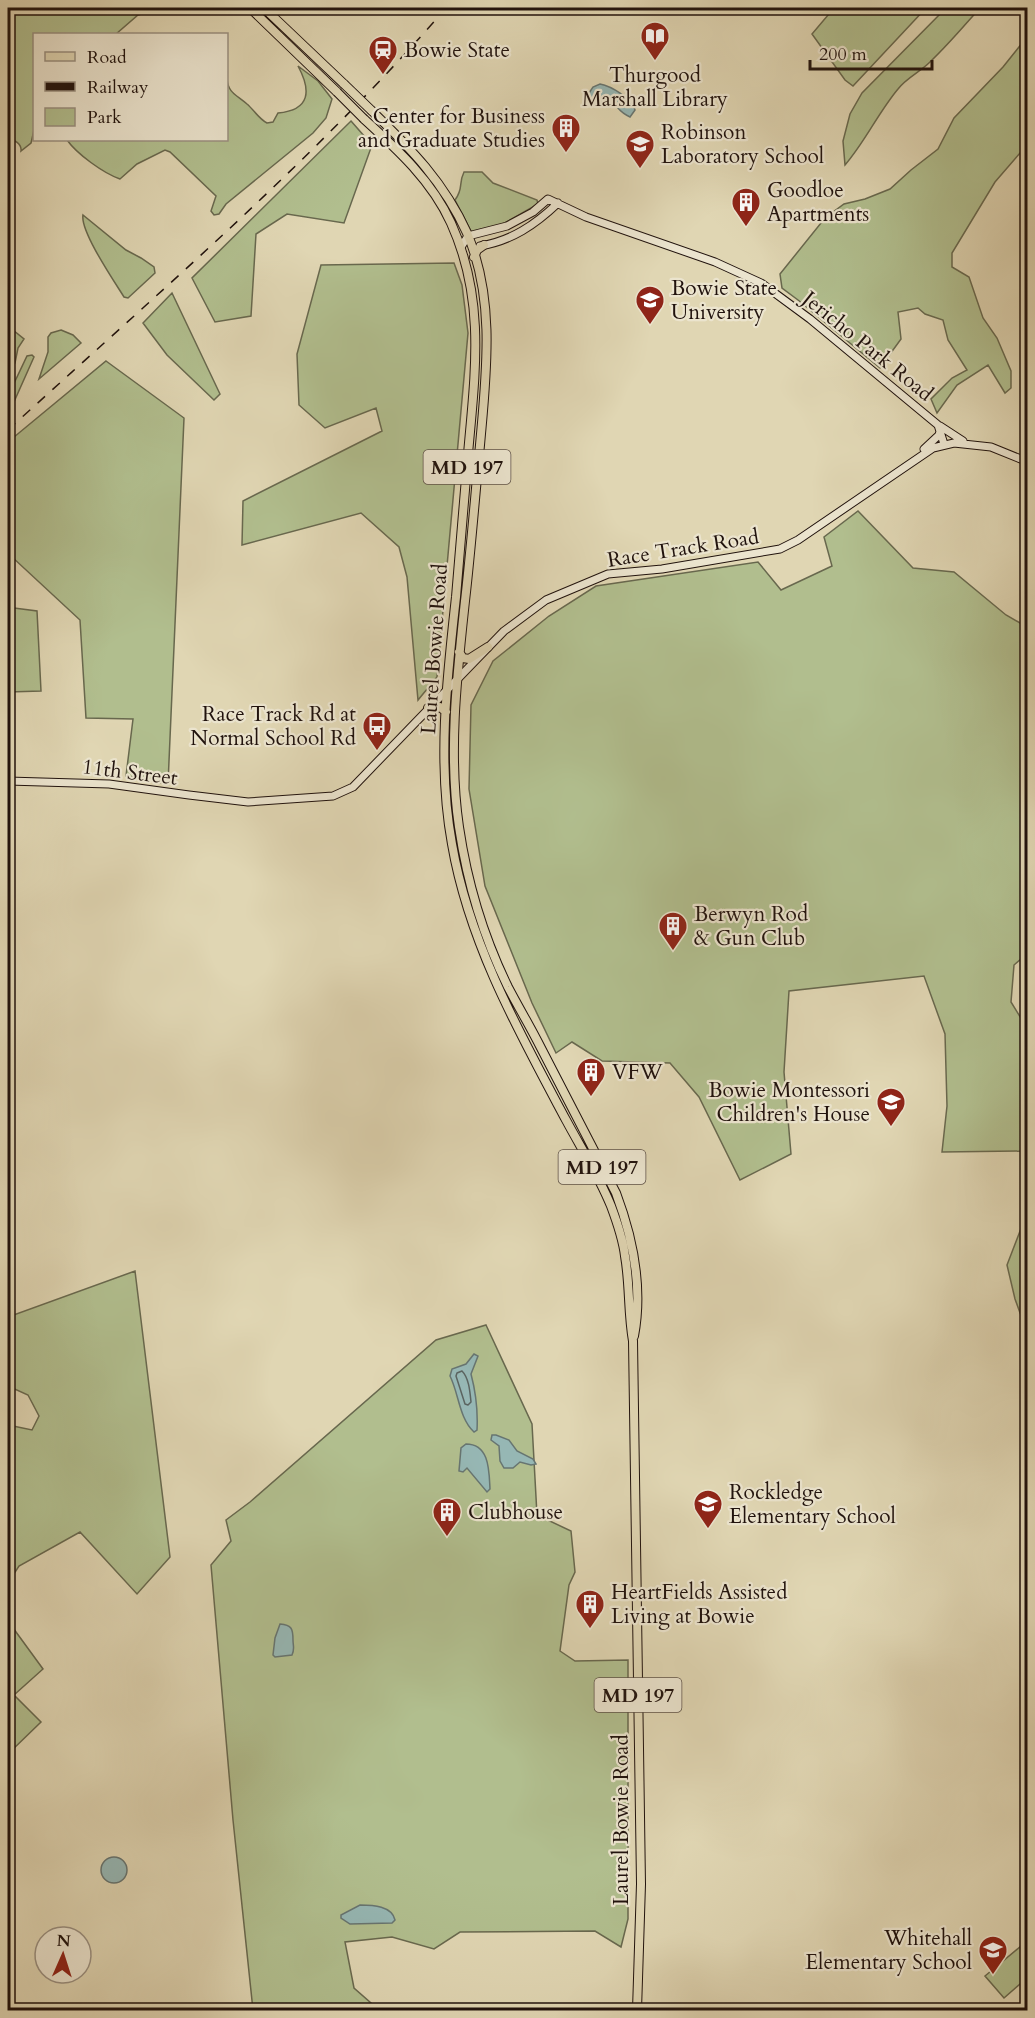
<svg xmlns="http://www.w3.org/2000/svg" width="1035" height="2018" font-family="Cardo,serif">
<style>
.green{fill:#b1be8e;stroke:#68684e;stroke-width:1.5}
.water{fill:#96b7b4;stroke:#677571;stroke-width:1.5}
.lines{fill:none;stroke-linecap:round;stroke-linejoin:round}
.shore{stroke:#5b6460;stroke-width:1.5}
.secondary-casing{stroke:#20120d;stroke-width:9}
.primary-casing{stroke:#20120d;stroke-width:10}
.secondary{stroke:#ebe4ce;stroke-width:7}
.primary{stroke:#e0d6b3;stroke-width:8}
.rail{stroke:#20120d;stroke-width:1.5;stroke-dasharray:10 10;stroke-linecap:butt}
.primary-bridge-casing{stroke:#20120d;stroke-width:10;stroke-linecap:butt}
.primary-bridge{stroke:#e0d6b3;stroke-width:8}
.labels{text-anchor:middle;stroke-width:4.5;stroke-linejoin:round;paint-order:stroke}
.shield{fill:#ebe4ce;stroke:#5d5147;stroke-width:1.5}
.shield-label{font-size:20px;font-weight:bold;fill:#20120d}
.poi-label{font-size:21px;fill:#20120d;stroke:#ebe4ce;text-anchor:start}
.street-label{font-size:21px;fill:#20120d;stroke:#ebe4ce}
</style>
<rect width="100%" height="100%" fill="#e0d6b3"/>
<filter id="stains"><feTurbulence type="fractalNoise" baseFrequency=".00333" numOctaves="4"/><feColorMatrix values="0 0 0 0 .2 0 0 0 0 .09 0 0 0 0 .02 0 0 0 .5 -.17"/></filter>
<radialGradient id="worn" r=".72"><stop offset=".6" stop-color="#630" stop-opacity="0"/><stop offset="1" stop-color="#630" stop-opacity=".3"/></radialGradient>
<path class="green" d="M8,8H203L149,12L138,15L116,34H34V130L31,143L21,151C22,144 14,139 8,139Z
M834,8H926L853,86L845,80L812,34Z
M946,8H980C963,27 948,45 930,62C920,72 906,78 898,89C878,113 865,142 845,165L843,141L850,114L862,93Z
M1027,37V145L995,182L952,253V267L969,277L983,318L997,338L1011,371V388L1005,393L988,365L957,385L937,413L931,399L952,378L967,370L948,340L943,320L925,314L918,308L898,312L901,339L880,368L798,300L782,288L780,274L825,218L844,204L865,199L890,189L911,170L938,149L954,118L1003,67Z
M298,66L318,81L332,99L326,118L313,133L226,204L219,214L214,215L211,211L216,196L170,152L165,150L137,164L120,179C103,173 77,154 67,140H226L227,79C228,93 237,95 247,104C254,110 259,119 267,123L273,122L278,113C311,110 311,90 298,66Z
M351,121L372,145L344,223L287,214L256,234L251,316L215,322L192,278Z
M464,172H482L493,183L537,200L538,204L503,224L472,233L455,200C464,188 458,184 464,172Z
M83,215L126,250L141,258L154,267L155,273L128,298L124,297C114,281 80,231 83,215Z
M454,263L462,285L468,333L437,677L418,700L407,577L399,547L361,513L242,545L243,501L382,431L376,408L325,428L299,405L297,354L321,265Z
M172,293L220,394L214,400L167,355L143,323Z
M8,326L24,339L18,348L15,363L8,374Z
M61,330L73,335L81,343L39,379L48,352V337L51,333Z
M32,355L34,357L13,404L8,409V396L27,356Z
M106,361L184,418L168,784L126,776L133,719L86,718L80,620L11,556L8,557V442Z
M858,511L913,568L954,572L1006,615L1027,627L1028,886L1022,899L1027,921L1028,953L1014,965L1011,1002L1027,1028V1151L942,1152L947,1106L945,1034L924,976L789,991L784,1072L791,1154L740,1180L699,1097L670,1063L602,1061L572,1042L556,1053L532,1003L485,886L469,789L471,705L493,661L549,616L596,586L758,562L781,590L832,566L824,537Z
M14,608L37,611L41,691L8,692V609Z
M1027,1213H1028L1027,1332L1015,1299L1007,1265Z
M135,1271L170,1557L137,1594L80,1532L19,1566L8,1583V1425L32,1430L39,1416L28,1395L8,1386V1317Z
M486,1325L532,1424L537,1515L571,1531L575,1572L569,1585L560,1651L575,1661L628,1660V1919L621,1947L595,1931L460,1932L434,1949L392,1937L345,1942L354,1988L379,2010H253L233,1820L211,1565L231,1541L226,1520L250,1502L436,1340Z
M8,1621L43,1669L14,1695L41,1722L8,1754Z
M1027,1941V1978L1004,1998L985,1976Z"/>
<path class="water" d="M600,84C611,86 633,99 635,110L630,117C611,109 621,97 592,102L589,99V93L593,87Z
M474,1354L478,1356L471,1374C476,1393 478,1411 477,1430L474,1432C459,1418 459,1394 450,1376L452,1369L466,1364Z
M492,1435H496L509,1440L517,1451L533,1459L536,1464L531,1465L520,1462L513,1468H504L500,1461L499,1446L491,1440Z
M466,1444C490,1444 489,1472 490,1489L487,1492L467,1468L463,1472L459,1471L461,1448Z
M280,1624C292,1625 293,1629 293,1640C293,1646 295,1649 292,1655L275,1657L273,1655L275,1638Z
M101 1870a13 13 0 1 1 26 0a13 13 0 1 1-26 0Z
M360,1905C373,1905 392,1906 395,1920L392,1923L350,1924L341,1918V1915Z"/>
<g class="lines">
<path class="shore" d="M462,1371C469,1378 470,1392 471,1402L468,1405L465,1404L456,1376L457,1373Z"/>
<g class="secondary-casing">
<path id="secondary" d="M480,246C511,241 535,225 558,203
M461,247L468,236L507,226L533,212L548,199L586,217L715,262L761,283L810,319L938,425L944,444
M940,426L963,441
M924,449L939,435L941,428
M8,781L109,784L189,795L248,802L333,796L353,787L504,631L546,600L608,574L662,569L780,549L798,540L933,448L954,443L991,447L1028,462"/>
</g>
<g class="primary-casing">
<path id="primary" d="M250,8L337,92
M264,8L344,84
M372,111C411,149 444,182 467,233C496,300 486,376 480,445C475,497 471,549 465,601C457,675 448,753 459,827C467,881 484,938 508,987C519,1008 531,1028 541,1048C566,1097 591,1145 616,1193C633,1238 643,1288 634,1336
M364,119C398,150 432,181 451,223C486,300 475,373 468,454C464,502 460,549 456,597C447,678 437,763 452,844C469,943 519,1032 566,1120C581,1148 599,1176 611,1206C617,1222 623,1239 625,1256C630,1284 628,1313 633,1341L641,1884L637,2010
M474,257L477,250L484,245
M459,652L463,658L469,659L488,647
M428,708L440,707L446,712"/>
</g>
<use href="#secondary" class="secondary"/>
<use href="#primary" class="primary"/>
<path class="rail" d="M8,430C158,293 313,161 446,8"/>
<g class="primary-bridge-casing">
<path id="primary-bridge" d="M344,84L372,111
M337,92L364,119"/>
</g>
<use href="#primary-bridge" class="primary-bridge"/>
</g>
<defs>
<g id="library-pin" transform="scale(1.5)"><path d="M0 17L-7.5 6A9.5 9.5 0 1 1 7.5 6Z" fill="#8f2418" stroke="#ebe4ce"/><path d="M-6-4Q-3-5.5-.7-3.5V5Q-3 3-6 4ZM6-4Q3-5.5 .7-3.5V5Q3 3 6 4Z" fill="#fff"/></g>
<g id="station-pin" transform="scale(1.5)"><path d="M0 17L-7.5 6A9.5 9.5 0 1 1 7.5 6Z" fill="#8f2418" stroke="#ebe4ce"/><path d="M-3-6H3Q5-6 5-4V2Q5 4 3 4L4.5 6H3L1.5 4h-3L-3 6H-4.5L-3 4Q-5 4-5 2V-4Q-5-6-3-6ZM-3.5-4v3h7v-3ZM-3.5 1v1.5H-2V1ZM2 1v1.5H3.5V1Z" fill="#fff"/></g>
<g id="building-pin" transform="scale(1.5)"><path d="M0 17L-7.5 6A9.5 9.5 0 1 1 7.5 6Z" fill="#8f2418" stroke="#ebe4ce"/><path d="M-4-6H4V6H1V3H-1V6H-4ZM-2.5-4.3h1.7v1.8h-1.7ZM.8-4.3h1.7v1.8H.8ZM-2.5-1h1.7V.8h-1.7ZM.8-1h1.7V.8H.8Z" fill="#fff"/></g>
<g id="school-pin" transform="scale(1.5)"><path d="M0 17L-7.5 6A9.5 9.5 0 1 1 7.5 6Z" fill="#8f2418" stroke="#ebe4ce"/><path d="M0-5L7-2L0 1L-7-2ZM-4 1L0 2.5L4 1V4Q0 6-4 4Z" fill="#fff"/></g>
<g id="university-pin" transform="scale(1.5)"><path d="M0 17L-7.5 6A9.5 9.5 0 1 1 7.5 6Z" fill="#8f2418" stroke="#ebe4ce"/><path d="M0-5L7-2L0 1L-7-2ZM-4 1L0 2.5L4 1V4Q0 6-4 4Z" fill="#fff"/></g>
<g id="bus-pin" transform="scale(1.5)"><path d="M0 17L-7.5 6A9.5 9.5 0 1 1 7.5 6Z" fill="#8f2418" stroke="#ebe4ce"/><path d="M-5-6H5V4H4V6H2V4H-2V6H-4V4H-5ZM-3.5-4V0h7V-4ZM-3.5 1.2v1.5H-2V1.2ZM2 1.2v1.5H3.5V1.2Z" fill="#fff"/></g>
</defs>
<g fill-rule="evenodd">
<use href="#library-pin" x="655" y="36"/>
<use href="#station-pin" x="383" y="50"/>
<use href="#building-pin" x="566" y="128"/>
<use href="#school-pin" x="640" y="144"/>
<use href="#building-pin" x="746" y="202"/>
<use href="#university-pin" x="650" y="300"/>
<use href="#bus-pin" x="377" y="726"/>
<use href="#building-pin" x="673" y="926"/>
<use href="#building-pin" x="591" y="1072"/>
<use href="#school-pin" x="891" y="1102"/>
<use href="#school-pin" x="708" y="1504"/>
<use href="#building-pin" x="447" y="1512"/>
<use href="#building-pin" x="590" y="1604"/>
<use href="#school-pin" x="993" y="1950"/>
</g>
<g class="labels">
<g class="shield">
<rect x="423.5" y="450" width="87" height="34" rx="4.5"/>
<rect x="558.5" y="1150" width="87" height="34" rx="4.5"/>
<rect x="594.5" y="1678" width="87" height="34" rx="4.5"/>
</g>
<g class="shield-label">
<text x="467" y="474">MD 197</text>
<text x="602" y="1174">MD 197</text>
<text x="638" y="1702">MD 197</text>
</g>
<g class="poi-label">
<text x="404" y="57">Bowie State</text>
<text x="655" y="82" text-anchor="middle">Thurgood<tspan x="655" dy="24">Marshall Library</tspan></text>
<text x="545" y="123" text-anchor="end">Center for Business<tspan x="545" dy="24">and Graduate Studies</tspan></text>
<text x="661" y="139">Robinson<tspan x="661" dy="24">Laboratory School</tspan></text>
<text x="767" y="197">Goodloe<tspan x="767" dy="24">Apartments</tspan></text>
<text x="671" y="295">Bowie State<tspan x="671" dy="24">University</tspan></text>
<text x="356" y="721" text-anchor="end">Race Track Rd at<tspan x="356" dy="24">Normal School Rd</tspan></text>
<text x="694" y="921">Berwyn Rod<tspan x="694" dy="24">&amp; Gun Club</tspan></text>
<text x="612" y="1079">VFW</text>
<text x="870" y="1097" text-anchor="end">Bowie Montessori<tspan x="870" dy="24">Children's House</tspan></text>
<text x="729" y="1499">Rockledge<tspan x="729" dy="24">Elementary School</tspan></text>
<text x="468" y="1519">Clubhouse</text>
<text x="611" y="1599">HeartFields Assisted<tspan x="611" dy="24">Living at Bowie</tspan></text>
<text x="972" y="1945" text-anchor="end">Whitehall<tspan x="972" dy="24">Elementary School</tspan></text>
</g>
<g class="street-label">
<text transform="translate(868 346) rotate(39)" y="7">Jericho Park Road</text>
<text transform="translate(683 548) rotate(-9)" y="7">Race Track Road</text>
<text transform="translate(434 649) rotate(-86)" y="7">Laurel Bowie Road</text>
<text transform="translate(130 772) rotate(7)" y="7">11th Street</text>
<text transform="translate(621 1820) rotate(-90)" y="7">Laurel Bowie Road</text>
</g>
</g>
<rect width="1035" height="2018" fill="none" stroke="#e0d6b3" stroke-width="30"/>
<rect x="9" y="9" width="1017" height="2000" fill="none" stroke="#20120d" stroke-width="3"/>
<rect x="15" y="15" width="1005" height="1988" fill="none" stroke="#20120d" stroke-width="1.5"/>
<rect x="33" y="33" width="195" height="108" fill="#ebe4ce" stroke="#9a9081" stroke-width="1.5"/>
<rect x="45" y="52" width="30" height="9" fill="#e0d6b3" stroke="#9a9081" stroke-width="1.5"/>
<text x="87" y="63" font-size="18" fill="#20120d">Road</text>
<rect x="45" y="82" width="30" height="9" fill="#20120d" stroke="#9a9081" stroke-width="1.5"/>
<text x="87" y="93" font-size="18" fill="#20120d">Railway</text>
<rect x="45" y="108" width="30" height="18" fill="#b1be8e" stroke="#9a9081" stroke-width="1.5"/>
<text x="87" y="123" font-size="18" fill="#20120d">Park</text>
<g transform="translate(63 1955) rotate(3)"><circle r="28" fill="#ebe4ce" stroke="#9a9081" stroke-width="1.5"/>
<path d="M0-4.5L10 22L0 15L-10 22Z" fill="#8f2418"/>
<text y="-9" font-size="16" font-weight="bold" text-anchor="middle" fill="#20120d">N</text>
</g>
<path d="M810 60v9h122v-9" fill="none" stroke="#20120d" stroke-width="3"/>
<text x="819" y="60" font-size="18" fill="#20120d" stroke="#ebe4ce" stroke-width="4.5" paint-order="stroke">200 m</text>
<rect width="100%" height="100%" filter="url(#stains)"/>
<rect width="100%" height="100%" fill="url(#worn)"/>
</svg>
